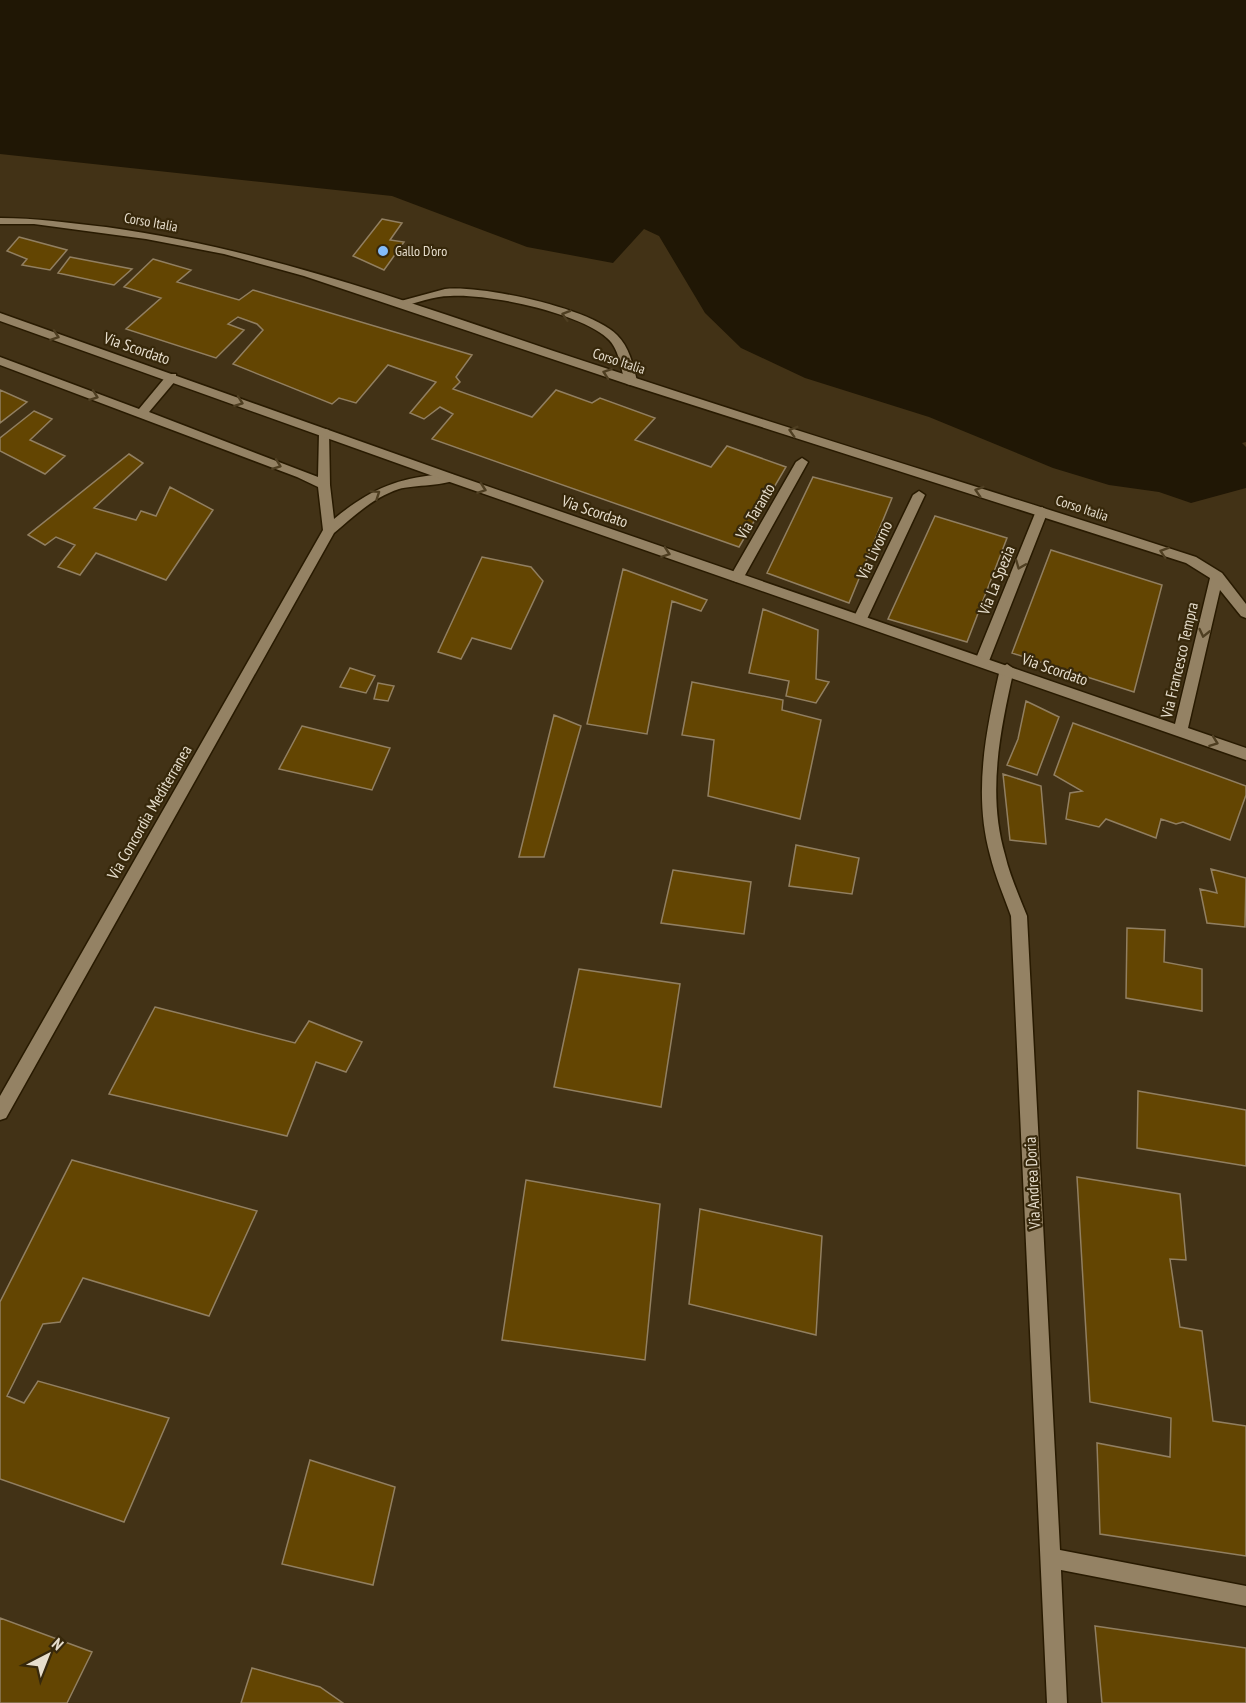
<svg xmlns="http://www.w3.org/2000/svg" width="1246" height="1703" font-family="'PT Sans Narrow',sans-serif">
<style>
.water{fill:#201705}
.building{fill:#634502;stroke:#917f61;stroke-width:1.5}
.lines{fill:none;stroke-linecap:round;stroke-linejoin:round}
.minor-casing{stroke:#281a00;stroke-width:3}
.tertiary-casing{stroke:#281a00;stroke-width:3}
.minor{fill:#948264;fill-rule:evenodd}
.tertiary{fill:#948264;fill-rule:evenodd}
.oneway{stroke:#4e3e21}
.poi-dot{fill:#83bcfb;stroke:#37280b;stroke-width:2}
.labels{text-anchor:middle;stroke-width:4.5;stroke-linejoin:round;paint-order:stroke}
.far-street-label{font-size:14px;fill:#e7decd;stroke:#37280b}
.far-poi-label{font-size:14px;fill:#e7decd;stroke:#37280b;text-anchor:start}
.street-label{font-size:16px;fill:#e7decd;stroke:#37280b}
</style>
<rect width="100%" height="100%" fill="#423216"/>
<path class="water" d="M0,0H1246V442L1242,443L1246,447V488L1191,503L1159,492L1109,485L1053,468L929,417L805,378L741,348L705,313L659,236L644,229L613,263L527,247L392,196L0,154Z"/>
<path class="building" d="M382,219L402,223L390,240L404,242L384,270L353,256Z
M19,237L67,250L50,270L22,265L27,259L7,251Z
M70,257L132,269L114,285L58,273Z
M153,259L191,270L177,282L239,300L253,290L472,355L456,377L460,382L453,389L532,417L556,390L592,403L600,398L655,418L635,440L711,467L727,446L786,467L739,547L432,439L453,414L440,407L424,419L410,413L436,382L388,365L356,403L339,398L332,404L233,364L263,330L257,324L238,317L228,324L244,330L216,358L126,329L161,298L124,287Z
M0,390L27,402L0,423Z
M34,411L52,419L30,440L65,456L45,474L0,451V438Z
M129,454L143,463L94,508L136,520L141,511L156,516L170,487L213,510L166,580L96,553L80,575L58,567L75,545L56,537L45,545L28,535Z
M813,477L892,498L849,603L767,573Z
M935,516L1007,538L967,642L888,619Z
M1051,550L1162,585L1134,692L1012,653Z
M482,557L531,567L543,581L511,649L472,638L461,659L438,652Z
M623,569L707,600L701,611L672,601L647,734L587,724Z
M763,609L818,630L816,679L829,682L816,703L786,696L789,681L749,673Z
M350,668L375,676L366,693L340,687Z
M692,682L783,700L782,710L821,720L800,819L708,796L714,740L682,735Z
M378,683L394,686L388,701L374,699Z
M1026,701L1059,717L1037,775L1007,765L1018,739Z
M554,715L581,726L544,857H519Z
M1073,723L1246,786V795L1230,840L1183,822L1176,824L1161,819L1156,838L1106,819L1099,827L1066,819L1070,793L1082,791L1054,775Z
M302,726L390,748L372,790L279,769Z
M1003,774L1041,786L1046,844L1010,840Z
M796,845L859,858L852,894L789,886Z
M1211,869L1246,878L1245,927L1207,923L1200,889L1217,893Z
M673,870L751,882L744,934L661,923Z
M1127,928L1165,930L1164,962L1202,969V1011L1126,998Z
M579,969L680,984L661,1107L554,1087Z
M155,1007L295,1043L309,1021L362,1042L346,1072L316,1062L287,1136L109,1094Z
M1138,1091L1246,1110V1166L1137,1148Z
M72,1160L257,1211L209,1316L83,1278L60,1322L43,1324L7,1396L24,1403L38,1381L169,1418L124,1522L0,1479V1302Z
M1077,1177L1180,1194L1186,1260L1170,1259L1180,1327L1202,1331L1213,1421L1246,1426V1556L1100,1534L1097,1443L1170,1457L1171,1418L1090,1402Z
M526,1180L660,1204L645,1360L502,1340Z
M700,1209L822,1236L816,1335L689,1304Z
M310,1460L395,1487L373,1585L282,1564Z
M0,1618L92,1652L67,1703H0Z
M1095,1626L1246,1648V1703H1102Z
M252,1668L320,1687L343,1703H241Z"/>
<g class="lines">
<g class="minor-casing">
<path id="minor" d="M445,289C482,285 591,308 617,335C629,347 633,364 637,381L631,385L627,384C619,369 621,350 607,338C580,313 487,293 450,296C433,296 417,303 401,307L395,304L397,302Z
M0,357L139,409L168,374H176V380L149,412L318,477L319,433L325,429L329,430L330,485L334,519C365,493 395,478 436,475C444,474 452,472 457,478C450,486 412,485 399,489C374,497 354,516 334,533L6,1118L0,1120V1096L323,530L318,487L297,477L0,365Z
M802,458L808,462L744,577L737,582L732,580L730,577L796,462Z
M919,491L925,495L867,619L865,622H855L853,619L913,495Z
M1042,507L1048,511L989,661L987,665H977L975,661L1036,511Z
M1007,664L1014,669C1000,731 987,793 1005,855C1010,876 1019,896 1027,916L1060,1550L1246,1586V1606L1061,1570L1067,1703H1047L1011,916C1004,896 995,876 990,855C973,793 986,730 1000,669Z"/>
</g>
<g class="tertiary-casing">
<path id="tertiary" d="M0,218C36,218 70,223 106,227C276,250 437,313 599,366C797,432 997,492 1196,557L1222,573L1246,604V618L1241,616L1220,590L1188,728L1246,748V760L447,481L0,321V313L455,475L1175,724L1210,578L1186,563L627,384L304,276L224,254L146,239L34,224H0Z"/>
</g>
<use href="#minor" class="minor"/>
<use href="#tertiary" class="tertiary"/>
</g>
<defs><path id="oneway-chevron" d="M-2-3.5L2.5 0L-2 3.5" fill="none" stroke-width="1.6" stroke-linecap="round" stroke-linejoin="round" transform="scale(1.5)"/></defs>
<g class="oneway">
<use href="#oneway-chevron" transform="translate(566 315) rotate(-164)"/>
<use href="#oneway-chevron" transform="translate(55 336) rotate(19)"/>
<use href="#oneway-chevron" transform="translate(607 373) rotate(-161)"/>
<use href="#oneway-chevron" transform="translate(94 396) rotate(20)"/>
<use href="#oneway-chevron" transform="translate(239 402) rotate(20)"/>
<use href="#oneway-chevron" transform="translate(793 431) rotate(-163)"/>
<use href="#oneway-chevron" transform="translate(277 465) rotate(21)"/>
<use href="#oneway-chevron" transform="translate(482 489) rotate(19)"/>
<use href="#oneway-chevron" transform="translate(979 491) rotate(-163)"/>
<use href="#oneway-chevron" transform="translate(376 494) rotate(-34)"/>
<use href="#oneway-chevron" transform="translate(1164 552) rotate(-162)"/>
<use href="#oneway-chevron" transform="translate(666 553) rotate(19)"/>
<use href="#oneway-chevron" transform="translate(1020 565) rotate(112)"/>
<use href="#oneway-chevron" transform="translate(1204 633) rotate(103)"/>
<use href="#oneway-chevron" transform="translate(1214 742) rotate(20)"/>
</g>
<circle class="poi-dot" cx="383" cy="251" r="6"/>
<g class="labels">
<g class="far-street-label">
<text transform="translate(151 222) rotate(10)" y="5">Corso Italia</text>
<text transform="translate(619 361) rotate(18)" y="5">Corso Italia</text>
<text transform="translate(1082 508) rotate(18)" y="5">Corso Italia</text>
</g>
<g class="far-poi-label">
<text x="395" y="256">Gallo D'oro</text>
</g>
<g class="street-label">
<text transform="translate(137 348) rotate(19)" y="6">Via Scordato</text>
<text transform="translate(595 511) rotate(19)" y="6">Via Scordato</text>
<text transform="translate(755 511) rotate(-60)" y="6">Via Taranto</text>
<text transform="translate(874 550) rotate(-65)" y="6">Via Livorno</text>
<text transform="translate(996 580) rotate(-68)" y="6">Via La Spezia</text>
<text transform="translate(1179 660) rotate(-77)" y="6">Via Francesco Tempra</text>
<text transform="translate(1055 669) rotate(19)" y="6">Via Scordato</text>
<text transform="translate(149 812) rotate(-60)" y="6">Via Concordia Mediterranea</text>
<text transform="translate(1032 1183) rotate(-93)" y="6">Via Andrea Doria</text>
</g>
</g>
<g transform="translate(48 1655) rotate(42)" stroke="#37280b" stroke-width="4.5" paint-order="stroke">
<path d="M0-4.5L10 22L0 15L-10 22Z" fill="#e7decd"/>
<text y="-9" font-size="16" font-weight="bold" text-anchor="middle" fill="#e7decd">N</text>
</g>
</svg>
